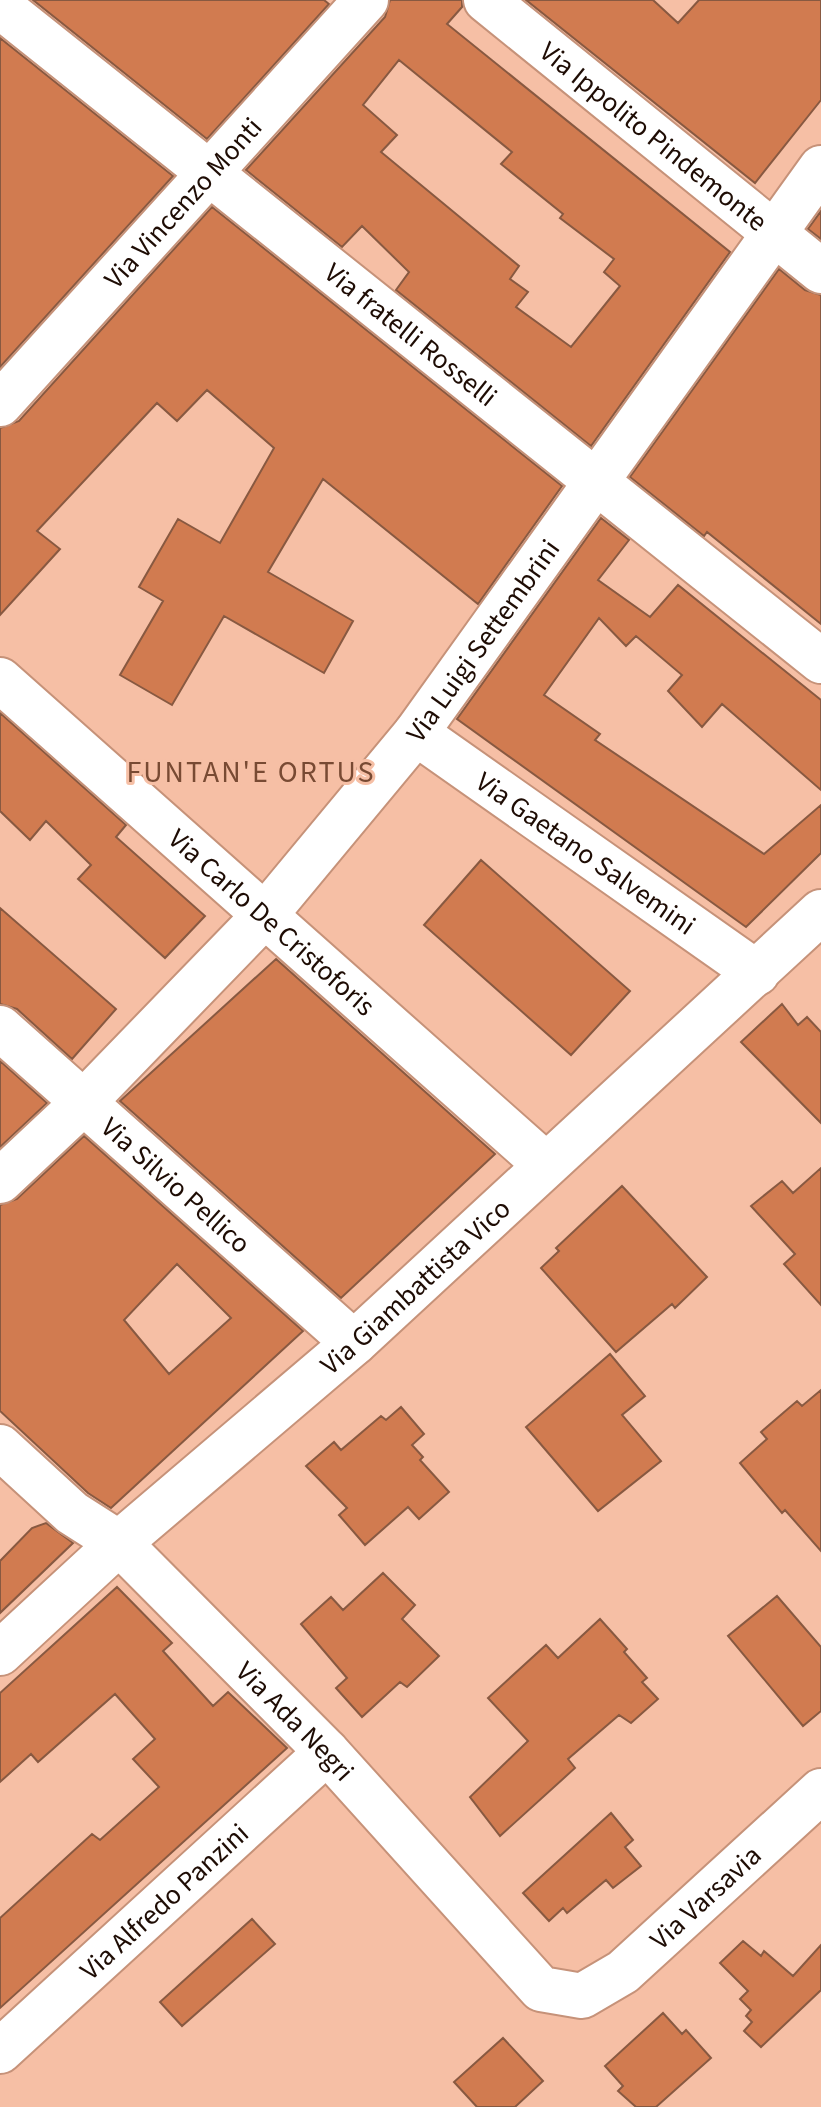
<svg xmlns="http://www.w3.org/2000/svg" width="821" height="2107" font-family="'Source Sans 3',sans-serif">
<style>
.building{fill:#d17b50;stroke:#885941;stroke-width:2;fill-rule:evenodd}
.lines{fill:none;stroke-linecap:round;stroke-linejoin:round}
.street-casing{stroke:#c69279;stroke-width:48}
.secondary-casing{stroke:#c69279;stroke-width:48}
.street{stroke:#fff;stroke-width:44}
.secondary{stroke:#fff;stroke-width:44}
.labels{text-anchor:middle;stroke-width:6;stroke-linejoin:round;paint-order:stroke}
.street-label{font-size:28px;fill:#1e0c04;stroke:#f6bfa5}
.neighbourhood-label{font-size:30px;letter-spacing:2px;fill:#784a33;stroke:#f6bfa5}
</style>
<rect width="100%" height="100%" fill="#f6bfa5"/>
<path class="building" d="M33,0H324L329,4L207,139Z
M390,0H462V7L447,24L730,252L591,446L396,290L409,272L362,226L342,247L246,170L385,17ZM399,60L512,152L501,164L563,214L560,218L614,259L604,272L620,286L571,347L516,307L528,292L510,279L519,266L381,152L397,135L363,105Z
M526,0H653L678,23L699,0H821V100L755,183Z
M0,38L173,176L0,367Z
M212,207L562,486L478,604L323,479L268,572L353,621L324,673L224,616L172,705L120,675L163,601L139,587L178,519L220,543L274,448L207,390L177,421L157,403L37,531L60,549L0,615V428L19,421Z
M821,211V239L808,229Z
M779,269L805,290L821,295V624L707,532L704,536L630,477Z
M601,518L629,540L598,580L650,617L678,585L821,700V790L722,704L702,727L668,691L682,675L636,636L626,646L599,618L544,695L600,734L595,740L764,854L821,805V853L746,927L457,719Z
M0,713L126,825L116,837L205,916L165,958L78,879L91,865L46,821L30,840L0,811Z
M481,860L630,991L571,1055L424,925Z
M0,908L116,1009L72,1059L17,1009L0,1004Z
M276,959L495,1154L341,1298L120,1101Z
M782,1004L798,1025L807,1017L821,1032V1123L741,1042Z
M0,1061L47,1103L0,1147Z
M84,1136L303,1331L111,1508L88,1493L0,1411V1205L17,1199ZM177,1264L231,1318L169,1374L124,1320Z
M821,1168V1305L784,1264L795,1254L751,1206L782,1181L793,1193Z
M622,1186L707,1277L675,1308L672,1304L616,1352L541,1268L559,1251L556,1248Z
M610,1354L645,1396L622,1415L661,1461L598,1511L526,1427Z
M821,1390V1551L785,1510L782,1513L740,1463L767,1439L761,1432L797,1401L802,1406Z
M401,1407L424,1434L412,1445L423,1457L420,1460L449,1492L419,1519L408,1507L365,1545L339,1515L347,1508L306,1466L334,1442L341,1450L381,1416L386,1420Z
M46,1523L73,1543L0,1613V1561L32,1528Z
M383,1573L415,1605L402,1619L439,1656L407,1687L400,1682L362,1717L336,1688L347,1678L301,1624L331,1597L343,1610Z
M117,1587L172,1643L163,1651L213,1706L228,1692L287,1748L0,2008V1918L92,1834L100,1840L159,1787L133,1759L155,1739L115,1694L38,1762L31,1754L0,1782V1693Z
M777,1596L821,1647V1711L803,1726L728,1636Z
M600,1619L627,1649L624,1652L647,1678L642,1682L658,1699L631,1723L619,1715L568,1759L575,1768L500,1836L470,1797L528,1741L488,1698L546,1645L558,1658Z
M611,1813L633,1840L625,1847L641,1866L613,1888L606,1880L567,1913L563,1908L549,1921L523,1893Z
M252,1919L275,1944L182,2026L160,2002Z
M743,1941L761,1956L764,1951L793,1976L821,1945V1990L761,2047L744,2031L752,2022L746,2016L751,2010L740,1999L748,1991L720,1963Z
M663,2013L682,2034L686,2030L711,2058L656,2107H636L618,2091L623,2086L605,2066Z
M503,2038L543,2081L515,2107H477L454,2082Z"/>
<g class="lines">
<g class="street-casing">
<g id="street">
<path id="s1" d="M486,0L821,271"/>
<path id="s2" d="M0,6L821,661"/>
<path id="s3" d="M0,404L366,0"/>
<path id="s4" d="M0,680L546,1165"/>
<path id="s5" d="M416,733L757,973"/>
<path id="s6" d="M0,1028L354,1343"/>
<path id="s7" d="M0,1181L83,1103L265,915L416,733L821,168"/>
<path id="s8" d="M0,1447L72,1513L119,1543L138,1562L327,1752L541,1989L582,1996L623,1972L821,1791"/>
<path id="s9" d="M0,2051L327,1752"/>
</g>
</g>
<g class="secondary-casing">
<g id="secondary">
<path id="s10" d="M0,1653L119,1543L354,1343L821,912"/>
</g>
</g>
<use href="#street" class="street"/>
<use href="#secondary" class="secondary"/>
</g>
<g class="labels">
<g class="street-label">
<text dy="10" stroke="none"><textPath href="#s1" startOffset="216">Via Ippolito Pindemonte</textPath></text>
<text dy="10" stroke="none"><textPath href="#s3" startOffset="272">Via Vincenzo Monti</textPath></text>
<text dy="10" stroke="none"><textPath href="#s2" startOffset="526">Via fratelli Rosselli</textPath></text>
<text dy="10" stroke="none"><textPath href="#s7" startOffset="726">Via Luigi Settembrini</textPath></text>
<text dy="10" stroke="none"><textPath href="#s5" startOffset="208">Via Gaetano Salvemini</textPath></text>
<text dy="10" stroke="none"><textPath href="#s4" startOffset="364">Via Carlo De Cristoforis</textPath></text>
<text dy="10" stroke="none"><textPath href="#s6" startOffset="236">Via Silvio Pellico</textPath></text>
<text dy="10" stroke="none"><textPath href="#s10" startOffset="554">Via Giambattista Vico</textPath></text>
<text dy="10" stroke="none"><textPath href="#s8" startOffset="404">Via Ada Negri</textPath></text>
<text dy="10" stroke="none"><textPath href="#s8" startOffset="968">Via Varsavia</textPath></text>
<text dy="10" stroke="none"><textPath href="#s9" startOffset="222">Via Alfredo Panzini</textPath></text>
</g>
<g class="neighbourhood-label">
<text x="251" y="782">FUNTAN'E ORTUS</text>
</g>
</g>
</svg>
